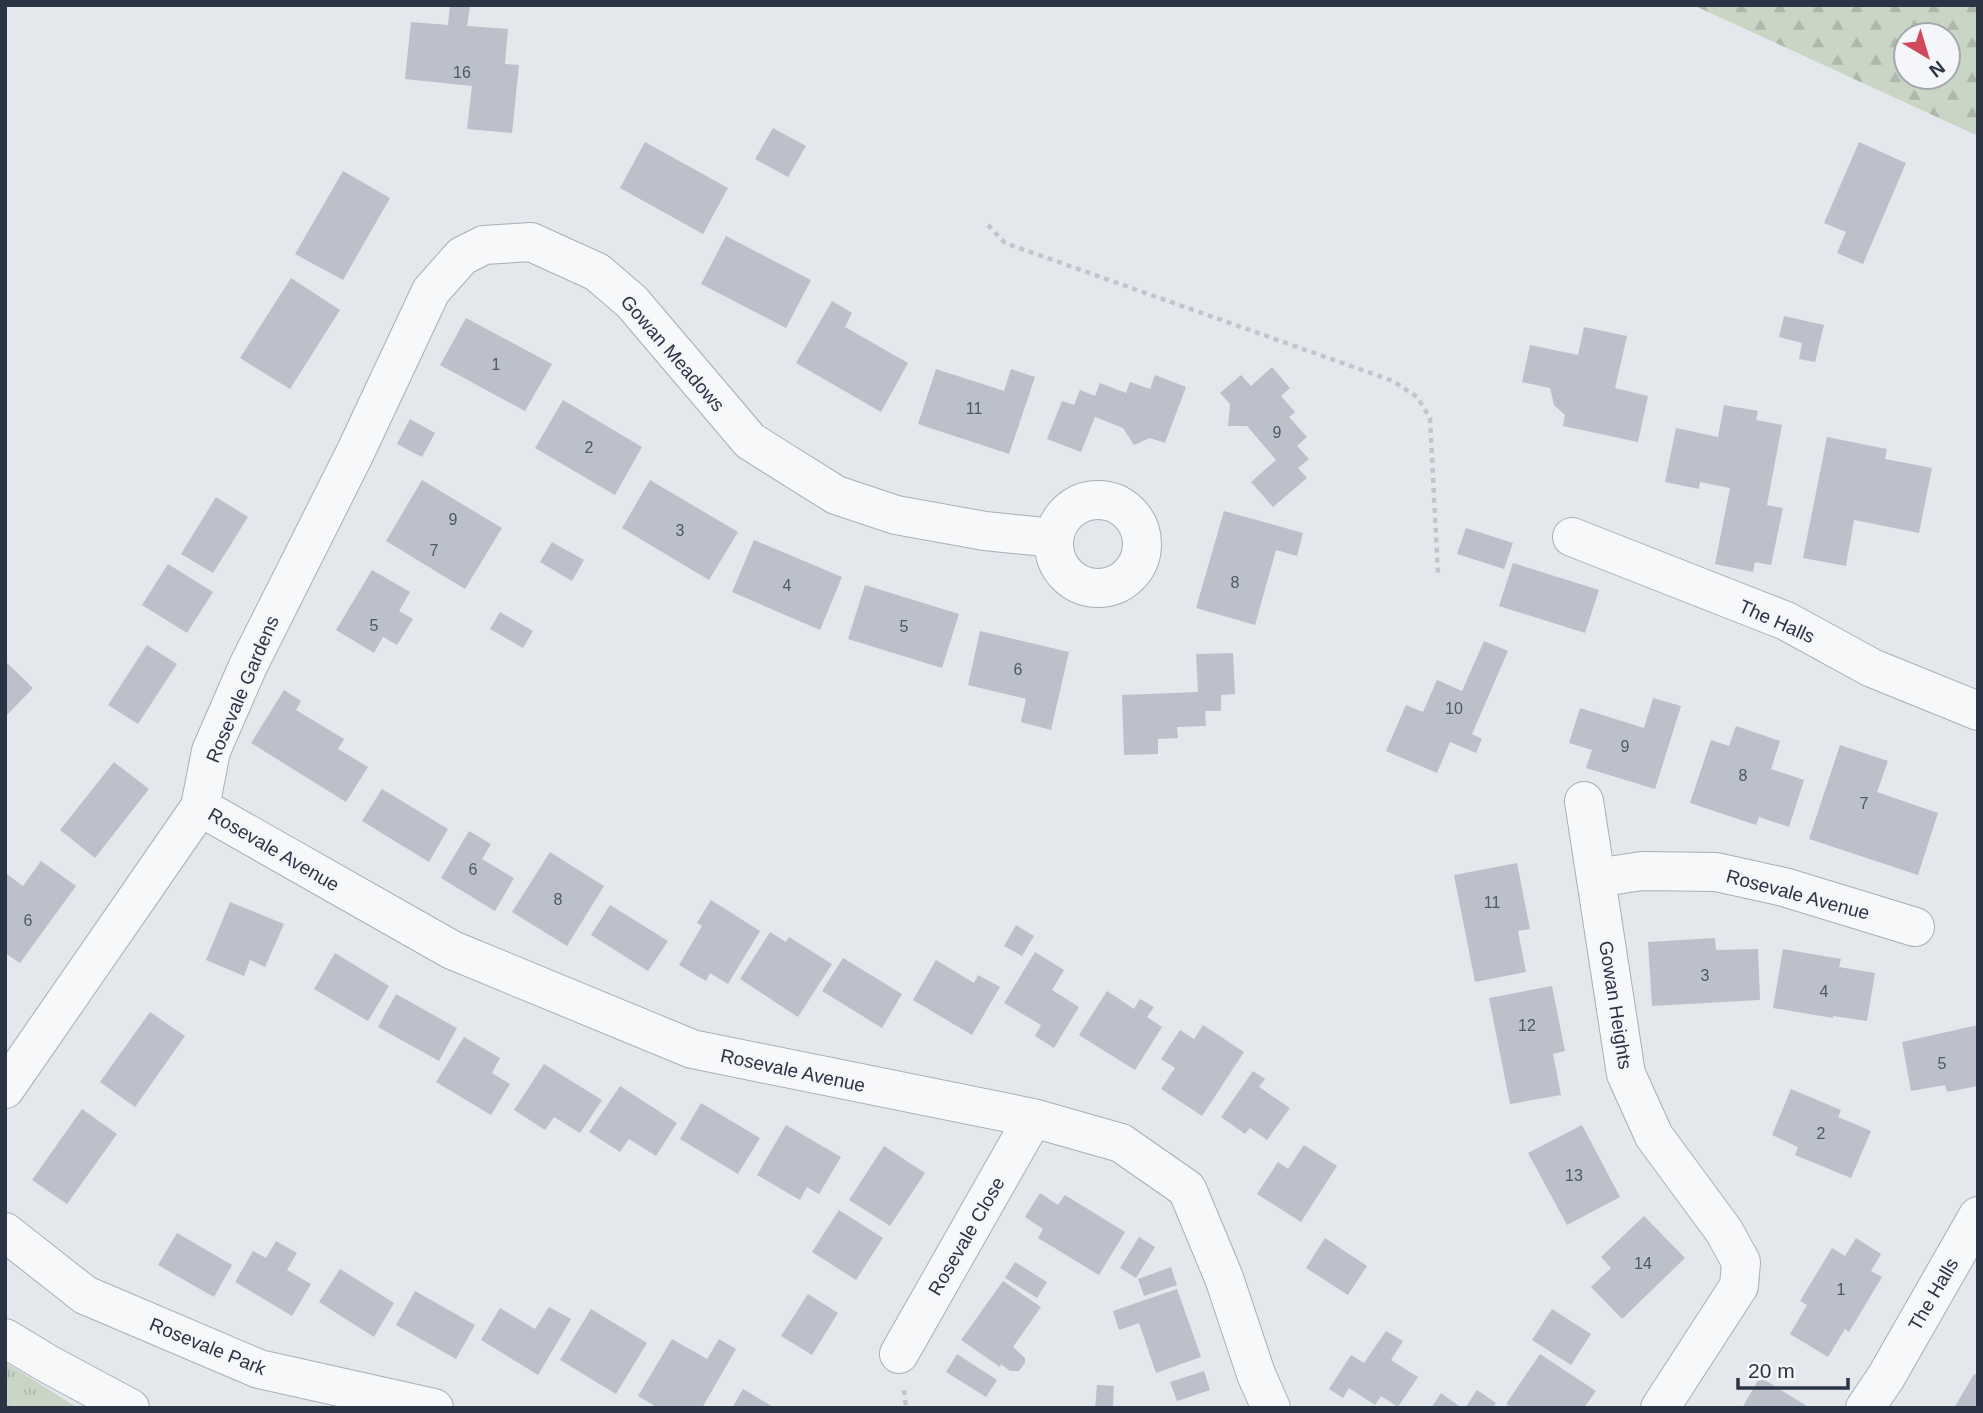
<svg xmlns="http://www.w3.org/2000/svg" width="1983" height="1413" font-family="Arial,sans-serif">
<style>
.grass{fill:url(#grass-tufts)}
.forest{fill:url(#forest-firs);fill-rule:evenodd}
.building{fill:#bbc0ca}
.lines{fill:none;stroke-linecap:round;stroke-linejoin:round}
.minor-casing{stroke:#a9aeb7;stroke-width:40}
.tertiary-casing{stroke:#a9aeb7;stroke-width:40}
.path{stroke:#c2c5cb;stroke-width:4.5;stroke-dasharray:5 5;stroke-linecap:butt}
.minor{stroke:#f7f8fa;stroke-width:38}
.tertiary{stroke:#f7f8fa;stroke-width:38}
.labels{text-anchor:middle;stroke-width:5;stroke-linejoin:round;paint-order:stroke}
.number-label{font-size:16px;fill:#4f5766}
.street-label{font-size:19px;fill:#2b3445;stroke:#f4f6f9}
</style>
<defs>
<pattern id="grass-tufts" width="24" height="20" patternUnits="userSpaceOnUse" patternTransform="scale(1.75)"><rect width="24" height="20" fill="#c9d6c5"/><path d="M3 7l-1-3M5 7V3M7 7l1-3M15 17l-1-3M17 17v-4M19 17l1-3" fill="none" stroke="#adb8ab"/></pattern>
<pattern id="forest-firs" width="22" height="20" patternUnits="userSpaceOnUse" patternTransform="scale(1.75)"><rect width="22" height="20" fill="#c9d6c5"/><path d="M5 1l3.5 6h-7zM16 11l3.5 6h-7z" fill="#adb8ab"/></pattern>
</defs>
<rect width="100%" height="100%" fill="#e4e7ec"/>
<path class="grass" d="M5,1362L78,1408H5Z"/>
<path class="forest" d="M1693,5H1978V136ZM1906,35H1948V77H1906Z"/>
<path class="building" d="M450,5L470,6L467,26L508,29L505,64L519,65L512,133L467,129L472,86L405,79L411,22L448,25Z
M773,128L806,146L788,177L755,159Z
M645,142L728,188L703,234L620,188Z
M1859,142L1906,163L1863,264L1837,253L1846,232L1824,223Z
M343,171L390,198L343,280L295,254Z
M726,236L811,280L786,328L701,284Z
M291,278L340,310L290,389L240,358Z
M832,301L852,313L845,327L908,363L881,412L796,363Z
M1784,316L1824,325L1815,362L1799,359L1802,343L1779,337Z
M466,318L552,364L525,411L440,365Z
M1584,327L1627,336L1615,388L1648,396L1638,442L1563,426L1565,415L1554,405L1550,388L1522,382L1530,345L1578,355Z
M1272,367L1290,388L1281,396L1295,412L1289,417L1307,437L1297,446L1309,459L1298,468L1307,478L1273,507L1251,482L1276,460L1247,426H1228L1230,404L1220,393L1241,375L1251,386Z
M936,369L1004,391L1011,369L1035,377L1009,454L918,424Z
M1155,375L1186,387L1165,443L1150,438L1134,445L1123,428L1095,417L1081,452L1047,439L1062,401L1074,405L1080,390L1095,396L1100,383L1126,393L1130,382L1150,389Z
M563,400L642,447L615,495L535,448Z
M1724,405L1758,411L1756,420L1782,425L1767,505L1783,508L1771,565L1755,562L1753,572L1715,564L1730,488L1700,482L1699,489L1665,482L1676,428L1718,437Z
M410,419L435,433L422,457L397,444Z
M1827,437L1887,449L1885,459L1932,468L1919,533L1854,520L1846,566L1803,558Z
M422,480L502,528L465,589L386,541Z
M650,480L738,532L709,580L622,528Z
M216,497L248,517L213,573L181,554Z
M1224,511L1303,533L1297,556L1276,550L1255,625L1196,608Z
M1466,528L1513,543L1504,569L1457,554Z
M754,540L842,577L820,630L732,592Z
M552,542L584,560L572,581L540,562Z
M1513,563L1599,590L1585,633L1499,606Z
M168,564L213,592L187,633L142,605Z
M372,570L410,592L399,611L413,619L397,645L383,637L374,653L336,630Z
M865,585L959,614L942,668L848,639Z
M500,612L533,631L523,648L490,629Z
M980,631L1069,652L1051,730L1021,722L1026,699L968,685Z
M1484,641L1508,651L1472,734L1482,739L1476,753L1450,742L1437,773L1386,751L1406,705L1423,712L1437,680L1462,691Z
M147,645L177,664L138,724L108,705Z
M1233,653L1235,694L1221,695V711H1205L1206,726L1177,727L1178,738L1158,739V754L1124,755L1122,695L1198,692L1196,654Z
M5,661L33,688L5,717Z
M284,690L301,701L296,710L344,739L338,749L368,767L346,802L251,743Z
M1653,698L1681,706L1655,789L1586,768L1592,750L1569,743L1580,708L1644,728Z
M1736,726L1780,741L1771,769L1804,780L1789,827L1759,817L1756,825L1690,803L1711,740L1729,746Z
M1840,745L1888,761L1877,792L1938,813L1918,875L1809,839Z
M114,762L149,789L95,858L60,830Z
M382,789L448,829L429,862L362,821Z
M469,831L491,844L482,859L514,878L495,911L441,878Z
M550,852L604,886L567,946L512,912Z
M41,861L76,886L20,963L5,953V876L7,874L23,886Z
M1517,863L1530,929L1518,931L1526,972L1475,982L1454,875Z
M711,900L760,931L728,984L710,973L706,981L679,965L702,926L697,923Z
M230,902L284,924L265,967L250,960L244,976L206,960Z
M610,905L668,941L648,971L591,935Z
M1016,925L1034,936L1022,956L1004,946Z
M770,932L786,942L789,937L832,964L798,1017L740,979Z
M1715,938L1716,950L1758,949L1760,1000L1652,1006L1648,942Z
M1783,949L1841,959L1839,967L1875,973L1867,1021L1833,1016V1018L1773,1008Z
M1035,952L1064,970L1052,990L1079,1007L1054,1048L1035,1036L1041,1025L1004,1003Z
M335,953L389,986L368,1021L314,989Z
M843,958L902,994L882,1028L822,991Z
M936,960L974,983L978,975L1000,987L972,1035L913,1000Z
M1552,986L1565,1051L1553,1054L1561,1095L1510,1104L1489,998Z
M1107,991L1134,1009L1140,999L1154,1007L1147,1017L1162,1027L1135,1070L1079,1035Z
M396,994L457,1028L439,1061L378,1027Z
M150,1012L185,1036L135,1107L100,1082Z
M1203,1025L1244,1052L1202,1116L1161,1089L1175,1068L1161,1059L1180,1030L1194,1039Z
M1978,1025V1086L1947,1092L1945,1085L1911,1091L1902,1042Z
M464,1037L500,1058L492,1073L510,1084L491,1115L436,1082Z
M544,1064L602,1100L580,1133L554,1117L545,1130L514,1110Z
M1253,1071L1265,1079L1259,1087L1290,1108L1267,1140L1250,1128L1245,1134L1221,1117Z
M620,1086L677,1123L656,1156L629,1139L620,1152L589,1132Z
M1791,1089L1841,1110L1838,1117L1871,1131L1851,1178L1795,1155L1798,1147L1772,1135Z
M701,1103L760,1138L738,1174L680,1139Z
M82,1109L117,1134L67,1204L32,1180Z
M786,1125L841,1157L819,1194L807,1187L800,1200L757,1175Z
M1582,1125L1620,1197L1567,1225L1528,1153Z
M1304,1145L1337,1166L1301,1222L1257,1194L1278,1162L1288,1169Z
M884,1146L925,1173L890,1226L849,1200Z
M1040,1193L1058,1205L1065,1195L1125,1232L1099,1275L1038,1238L1043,1229L1025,1217Z
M839,1210L883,1238L856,1280L812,1252Z
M1644,1216L1685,1258L1622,1319L1591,1287L1611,1268L1601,1257Z
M177,1233L232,1265L214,1297L158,1265Z
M1139,1237L1155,1247L1136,1278L1120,1268Z
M1325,1238L1367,1266L1348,1295L1306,1268Z
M1856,1238L1881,1254L1871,1271L1882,1277L1849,1332L1845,1329L1828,1357L1790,1334L1807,1305L1800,1301L1832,1248L1845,1256Z
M276,1241L297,1253L287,1270L311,1284L292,1316L235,1282L253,1251L266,1258Z
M1015,1262L1047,1282L1037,1298L1005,1278Z
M1171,1267L1177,1285L1144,1296L1138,1279Z
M340,1269L394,1303L374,1337L319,1302Z
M1003,1281L1041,1307L1013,1347L1025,1358V1363L1019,1371H1010L1001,1364L1000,1367L961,1340Z
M1177,1289L1201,1357L1156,1373L1139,1323L1119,1330L1113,1311Z
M415,1291L475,1325L456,1359L396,1325Z
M808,1294L838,1313L812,1355L781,1336Z
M549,1307L571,1319L538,1375L481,1340L500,1308L535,1329Z
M591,1309L647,1343L616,1394L560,1360Z
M1552,1309L1591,1334L1571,1365L1532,1340Z
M1386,1331L1403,1341L1391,1360L1418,1377L1398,1407L1381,1396L1375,1405L1349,1388L1343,1398L1329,1389L1351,1355L1364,1363Z
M672,1339L707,1359L719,1339L736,1349L702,1408H658L638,1396Z
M957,1354L997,1380L986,1397L946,1372Z
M1540,1354L1596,1391L1584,1408H1512L1506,1404Z
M1204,1371L1210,1390L1177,1401L1170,1382Z
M1974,1374L1978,1376V1408H1954Z
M1760,1377L1810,1408H1742Z
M1097,1385L1114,1386L1113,1408H1095Z
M743,1389L775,1408H732Z
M1477,1390L1496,1403L1493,1408H1465Z
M1441,1393L1462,1408H1431Z"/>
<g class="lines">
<g class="minor-casing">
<path id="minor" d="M1054 544a44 44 0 1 1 88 0a44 44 0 1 1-88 0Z
M1572,537L1786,621L1872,668L1978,711
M1584,801L1626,1074L1654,1136L1724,1231L1741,1262L1739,1286L1660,1408
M200,807L452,950L692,1049L1033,1118L1121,1143L1187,1189L1224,1278L1256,1374L1271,1408
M1596,878L1642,871L1716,872L1784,887L1915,927
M5,1089L200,807L211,751L248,666L354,455L431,291L462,256L484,245L531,242L597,272L632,302L750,441L836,495L896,515L985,531L1054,538
M5,1232L85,1295L259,1369L434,1408
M899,1354L1033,1118
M1865,1408L1886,1377L1978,1216"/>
</g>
<g class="tertiary-casing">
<path id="tertiary" d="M5,1338L48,1364L130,1408"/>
</g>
<path class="path" d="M988,225L1005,243L1393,381L1417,397L1430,418L1438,574
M904,1390L906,1408"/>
<use href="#minor" class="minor"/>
<use href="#tertiary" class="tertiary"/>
</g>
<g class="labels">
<g class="number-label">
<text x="462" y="78">16</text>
<text x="496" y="370">1</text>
<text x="974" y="414">11</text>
<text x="1277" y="438">9</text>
<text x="589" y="453">2</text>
<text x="453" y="525">9</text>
<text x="680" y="536">3</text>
<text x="434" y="556">7</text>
<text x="1235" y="588">8</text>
<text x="787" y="591">4</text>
<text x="374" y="631">5</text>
<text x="904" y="632">5</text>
<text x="1018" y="675">6</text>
<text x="1454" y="714">10</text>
<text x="1625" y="752">9</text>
<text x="1743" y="781">8</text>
<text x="1864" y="809">7</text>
<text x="473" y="875">6</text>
<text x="558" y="905">8</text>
<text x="1492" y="908">11</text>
<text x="28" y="926">6</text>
<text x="1705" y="981">3</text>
<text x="1824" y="997">4</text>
<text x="1527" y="1031">12</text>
<text x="1942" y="1069">5</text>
<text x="1821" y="1139">2</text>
<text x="1574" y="1181">13</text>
<text x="1643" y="1269">14</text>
<text x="1841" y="1295">1</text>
</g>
<g class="street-label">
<text transform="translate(673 353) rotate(49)" y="7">Gowan Meadows</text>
<text transform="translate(1777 621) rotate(24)" y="7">The Halls</text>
<text transform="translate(242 689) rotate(-67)" y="7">Rosevale Gardens</text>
<text transform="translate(274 849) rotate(30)" y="7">Rosevale Avenue</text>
<text transform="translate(1798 894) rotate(15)" y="7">Rosevale Avenue</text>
<text transform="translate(1616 1005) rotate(81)" y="7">Gowan Heights</text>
<text transform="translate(793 1070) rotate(12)" y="7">Rosevale Avenue</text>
<text transform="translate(966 1236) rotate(-60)" y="7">Rosevale Close</text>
<text transform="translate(1933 1294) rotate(-60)" y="7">The Halls</text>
<text transform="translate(208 1346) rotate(22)" y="7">Rosevale Park</text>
</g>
</g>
<rect width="1983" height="1413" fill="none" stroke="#2b3445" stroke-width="14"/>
<g transform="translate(1927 56) rotate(142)"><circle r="33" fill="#f4f6f9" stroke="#a4a8b1" stroke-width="2"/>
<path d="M0-5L12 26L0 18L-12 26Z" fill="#d1495b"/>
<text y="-10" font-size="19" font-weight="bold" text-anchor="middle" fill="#2b3445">N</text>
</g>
<path d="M1738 1378v10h110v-10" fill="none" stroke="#2b3445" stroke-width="3.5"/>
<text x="1748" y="1378" font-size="21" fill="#2b3445" stroke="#f4f6f9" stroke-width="5" paint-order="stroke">20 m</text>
</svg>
